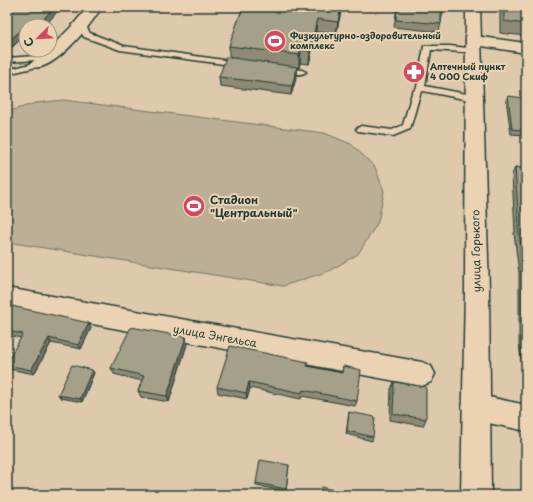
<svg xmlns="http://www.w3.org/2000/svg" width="533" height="502" font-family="'Playpen Sans',sans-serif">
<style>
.green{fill:#bcaf95;stroke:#6e7664}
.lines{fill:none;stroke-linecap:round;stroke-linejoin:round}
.lane-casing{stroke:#1f3d34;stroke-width:3}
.street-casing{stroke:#1f3d34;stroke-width:3}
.primary-casing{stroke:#1f3d34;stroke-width:3}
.lane{fill:#ebd2b3;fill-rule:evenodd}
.street{fill:#ebd2b3;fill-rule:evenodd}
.primary{fill:#ebd2b3;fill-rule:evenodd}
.wall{fill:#8e8a76;stroke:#1f3d34}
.shaded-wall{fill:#747060;stroke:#1f3d34}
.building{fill:#a5a089;stroke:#1f3d34}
.labels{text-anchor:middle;stroke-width:4;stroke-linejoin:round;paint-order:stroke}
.far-poi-label{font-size:9px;font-weight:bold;fill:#1f3d34;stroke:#ebd2b3;text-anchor:start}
.poi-label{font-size:11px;font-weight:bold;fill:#1f3d34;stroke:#ebd2b3;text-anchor:start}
.street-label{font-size:11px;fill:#1f3d34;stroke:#ebd2b3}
</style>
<rect width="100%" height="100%" fill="#dfc9ac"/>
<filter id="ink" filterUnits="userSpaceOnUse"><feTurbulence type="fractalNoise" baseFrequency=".025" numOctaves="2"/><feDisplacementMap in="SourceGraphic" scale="8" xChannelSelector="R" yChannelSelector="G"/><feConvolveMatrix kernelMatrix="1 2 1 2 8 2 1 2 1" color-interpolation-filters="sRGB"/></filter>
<g filter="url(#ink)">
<path class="green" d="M63,100L324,133L351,144L375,167L384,191L378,222L358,254L329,271L283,286L7,242V112L36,103Z"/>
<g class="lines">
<g class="lane-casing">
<path id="lane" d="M78,23H84L90,33L124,46L238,62L242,64L238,66L120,50L84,37L77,25Z
M424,46H450L476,49L477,51C473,54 439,50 431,50L425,86L477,96L478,98L477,100L474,101L423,91L420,94L410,129L393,136L358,131L356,129L361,126L392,130L403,125L412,93L417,87Z
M49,55H52V59L7,62V58Z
M38,62H41V66L7,74V70Z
M280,68L302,70L306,72C301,76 284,74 279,70Z"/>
</g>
<g class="street-casing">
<path id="street" d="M88,7H102C91,24 54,73 32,67L30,64L47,50H50V48L71,27Z
M474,36L526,43V53L469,44L466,41L469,38Z
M7,288L422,362L431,366L435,374L431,382L422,386L7,308Z
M475,394L526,405V431L475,420L465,416L462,407L465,398Z"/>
</g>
<g class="primary-casing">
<path id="primary" d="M466,7H480L489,289L491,495H461L465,289Z"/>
</g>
<use href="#lane" class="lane"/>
<use href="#street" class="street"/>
<use href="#primary" class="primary"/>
</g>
<path class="wall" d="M7,7H61L45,26H26V35H25L8,51H7Z
M243,7H273V8L316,12L342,7L336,34L316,32L309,64L300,63L299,68H297V75L291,95L220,86L219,77L229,58V46Z
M397,7H444L439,32L394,27Z
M500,7H526V36L500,33Z
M508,96L526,108V135L511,134L506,100Z
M515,167L526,169V377L523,376L519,343V273L514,233L515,231L512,175Z
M7,305L91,328L81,349L51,343L34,374L9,369L7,366V362L21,338L7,335Z
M186,337L187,344L169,402L141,397L138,391L142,381L114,374L111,368Z
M308,366L342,372L343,366L357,401L355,406L302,396L301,399L250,388L247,399L218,393L217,387Z
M92,370L94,373L82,402L61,398L58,395Z
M394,382L426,419L423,426L390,420L391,389Z
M349,412L373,437L372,441L346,434Z
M289,465L286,491L256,486V483Z"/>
<path class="shaded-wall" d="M54,7H61L45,26H42L41,22Z
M341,7H342L336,34L338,22Z
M317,19L316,32L309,64L310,51Z
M38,22L40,26H35Z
M22,29L25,35L8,51L7,48V43Z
M301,50L300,63L299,68V55Z
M297,67V75L291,95L292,86Z
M89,323L91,328L81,349L78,345Z
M186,337L187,344L169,402L167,396Z
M49,338L51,343L34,374L31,370Z
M92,370L94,373L82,402L80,399Z
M249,382L250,388L247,399L246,393Z"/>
<path class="building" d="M7,7H54L41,22H38L35,26H26V29H22L7,43Z
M243,7H267V8L316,12L318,7H341L338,22L317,19L310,51L301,50L299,55L229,46Z
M397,7H444L443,12H441V24L396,20Z
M504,7H526V24L504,21Z
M226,57L297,67L292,86L219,77Z
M508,96L524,98L526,108V131L512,129Z
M515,167L526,169V354L524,336V266L518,226H519Z
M7,305L89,323L78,345L49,338L31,370L7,365V362L23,334L7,331Z
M131,327L186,337L167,396L138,391L144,376L111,368Z
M230,346L308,362L307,366L342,373L343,366L361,370L357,401L303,390L302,393L249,382L246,393L217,387Z
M72,365L92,370L80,399L58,395Z
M394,382L426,387V419L393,414Z
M349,412L375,417L373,437L347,431Z
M260,460L289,465L286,489L256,483Z
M321,487L350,494V495H320Z"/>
</g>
<defs>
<g id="stadium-disc" transform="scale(1.15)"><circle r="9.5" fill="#d1495b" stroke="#ebd2b3"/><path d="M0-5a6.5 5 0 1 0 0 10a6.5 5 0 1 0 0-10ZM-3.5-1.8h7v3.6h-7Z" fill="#fff"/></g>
<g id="pharmacy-disc" transform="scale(1.15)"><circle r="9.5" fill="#d1495b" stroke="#ebd2b3"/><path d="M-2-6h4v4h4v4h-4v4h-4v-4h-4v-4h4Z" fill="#fff"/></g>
</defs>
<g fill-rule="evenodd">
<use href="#stadium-disc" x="275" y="41"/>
<use href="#pharmacy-disc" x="414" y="72"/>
<use href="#stadium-disc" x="194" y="206"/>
</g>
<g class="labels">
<g class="far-poi-label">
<text x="290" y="39">Физкультурно-оздоровительный<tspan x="290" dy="10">комплекс</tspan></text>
<text x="430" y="70">Аптечный пункт<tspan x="430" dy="10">4 ООО Скиф</tspan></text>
</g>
<g class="poi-label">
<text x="210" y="204">Стадион<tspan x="210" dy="13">"Центральный"</tspan></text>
</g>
<g class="street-label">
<text transform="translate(476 251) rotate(-91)" y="4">улица Горького</text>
<text transform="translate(215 336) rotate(10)" y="4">улица Энгельса</text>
</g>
</g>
<rect width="533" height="502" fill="none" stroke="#ebd2b3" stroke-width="24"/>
<rect x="12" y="12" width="509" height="478" fill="none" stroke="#1f3d34" stroke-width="1.5" filter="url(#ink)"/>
<g transform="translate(38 38) rotate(246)"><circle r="19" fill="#ebd2b3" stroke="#999680"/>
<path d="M0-3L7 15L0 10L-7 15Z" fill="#d1495b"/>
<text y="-6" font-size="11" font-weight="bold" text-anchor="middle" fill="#1f3d34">С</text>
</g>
</svg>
